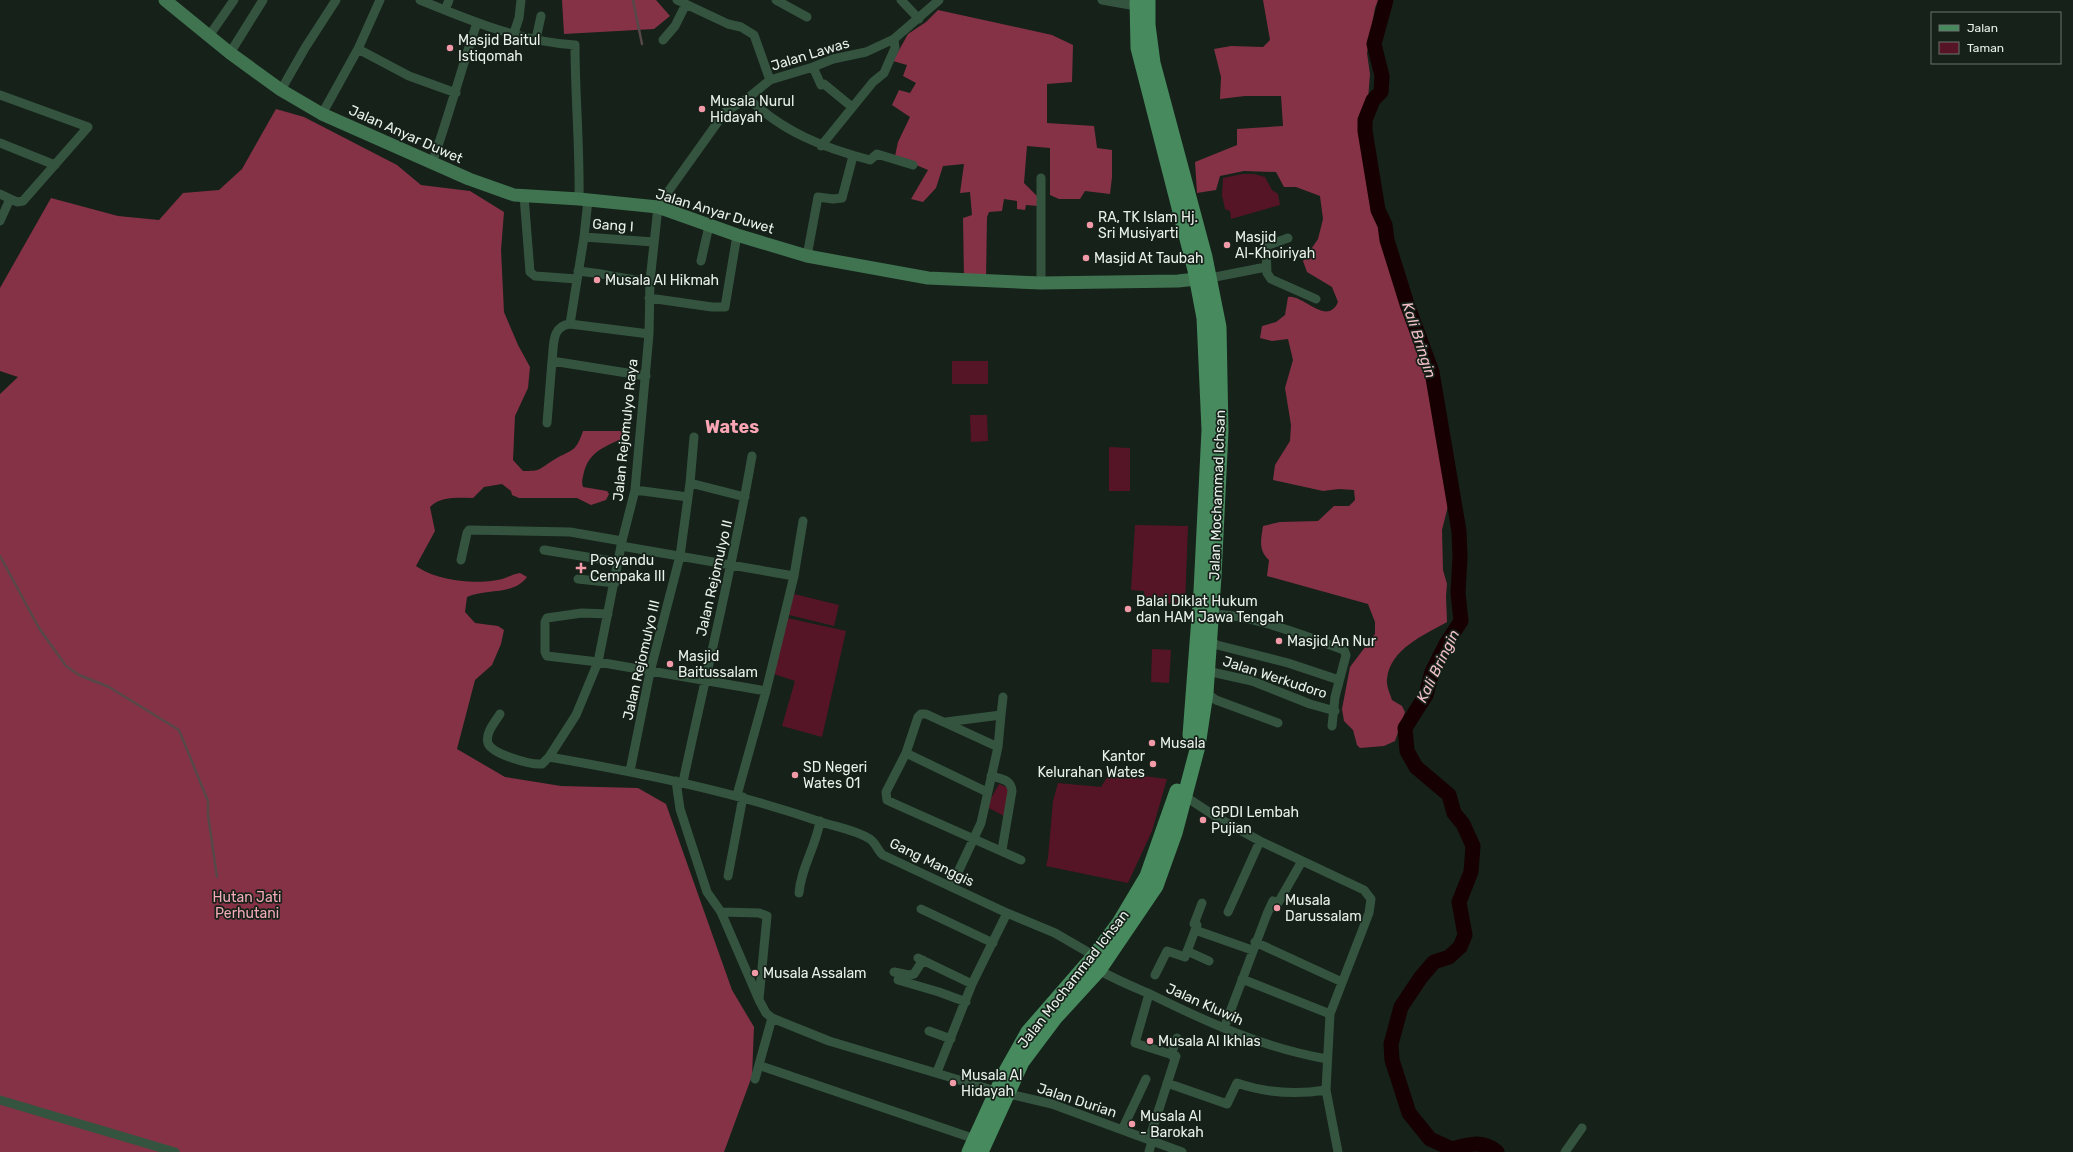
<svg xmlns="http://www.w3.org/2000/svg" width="2073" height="1152" font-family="Rubik,sans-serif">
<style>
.green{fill:#561526}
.forest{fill:#863246}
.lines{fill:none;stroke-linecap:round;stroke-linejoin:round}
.stream{stroke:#564848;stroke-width:2.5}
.river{stroke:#170002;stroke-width:15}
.street{stroke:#35543f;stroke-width:9}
.secondary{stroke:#407350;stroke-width:13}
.primary{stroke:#478a5e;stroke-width:15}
.poi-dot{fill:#f39aa9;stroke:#152119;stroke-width:1.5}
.labels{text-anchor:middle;stroke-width:3.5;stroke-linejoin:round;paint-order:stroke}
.poi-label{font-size:14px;fill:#e9f1eb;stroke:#152119;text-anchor:start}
.street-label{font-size:14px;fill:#e9f1eb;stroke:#152119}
.park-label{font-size:14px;fill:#f3aab6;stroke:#152119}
.water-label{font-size:15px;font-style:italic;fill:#f1bfc6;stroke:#152119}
.district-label{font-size:18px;font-weight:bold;fill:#f9a5b3;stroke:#152119}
</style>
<rect width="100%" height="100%" fill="#152119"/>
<path class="green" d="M1242,174H1254L1265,177L1272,190L1278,194L1280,205L1231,219L1230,211L1225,209L1222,195L1223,178Z
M952,361H988V384H952Z
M970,415H987L988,441L971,442Z
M1109,447L1130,448V491H1109Z
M1135,525L1188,526L1185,604L1145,603L1144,591L1131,590Z
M790,593L839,605L834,626L785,614Z
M783,617L846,631L822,737L782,726L795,681L771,673Z
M1152,649L1171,650L1169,683L1151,682Z
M1109,774L1133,778L1143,776L1167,779L1152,831L1128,883L1046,866L1048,858L1053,801L1058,783L1101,787Z
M999,784L1009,788L1004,816L989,808L990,800Z"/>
<path class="forest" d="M562,0H656L670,16L654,29L564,34Z
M1263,0H1378L1375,8L1367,53L1370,74L1368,100L1360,113L1358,124L1370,175L1376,217L1392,274L1422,360L1442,447L1448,506L1442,530L1443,570L1447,584L1446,596L1447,622C1424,635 1390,649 1387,679C1386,685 1390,694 1392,700L1402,706L1405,712L1395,741L1384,746L1360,748L1357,745L1353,730L1344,721L1342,709L1350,667L1375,634V622L1368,604L1267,576L1269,560C1258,550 1261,540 1263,526L1280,522L1318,521L1334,506H1349L1355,500L1354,490L1339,489L1323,491L1273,480L1275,465L1290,441L1291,425L1285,388L1293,360L1288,339L1272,341L1260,338L1262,326L1276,322L1285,315L1288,297C1303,294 1327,327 1338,302L1332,287L1307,272L1303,261L1318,239L1323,219L1320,196L1296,187H1284L1276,172L1244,171L1220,176L1216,190L1197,193L1195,162L1237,145V129L1283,126L1281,96H1245L1220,99L1221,77L1214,49L1231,46L1263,47L1270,40Z
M938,10L1052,35L1073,45L1072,82L1047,84V123L1094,126L1097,148L1112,150V177L1110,194L1085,191L1080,199H1059L1050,195V148L1027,146L1024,183L1037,196L1038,206L1026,205L1025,210L1017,209V201L1004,199L1002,211L989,212L987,217L986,279L964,278L963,218L972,215L970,192L960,193L964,164L943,166L936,188L923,202L911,199L928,170L895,156L898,142L910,117L892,105L899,90L910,93L916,83L903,76L907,65L893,61L908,34L926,22Z
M276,109L304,117L397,165L421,185L470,191L504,212L501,250L504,312L518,345L530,367L528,388L515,416L513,460L523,471C541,471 538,470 552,461C570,449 575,455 583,431H621L625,437C606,447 590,450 584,472C583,477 581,482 583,487L607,491L609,494L606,500L591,505L577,498H519L512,495L511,491L502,484L484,487L473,498C458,498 441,496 430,507L435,531L416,566C436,581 482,586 505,578C510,576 514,574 520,573L527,577C513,596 487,588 467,597L465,612L475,623L498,626L504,630L501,644L492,665L475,680L457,749L505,777L561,786L638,788L666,804L732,990L754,1027L752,1076L724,1152H0V394L18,377L0,371V288L51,198L118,216L159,220L183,193L219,190L242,169Z"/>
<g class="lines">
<path class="stream" d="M633,0L642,44
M0,556L39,628L66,666L79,675L109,687L179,730L208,801V815L217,877"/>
<path class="river" d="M1386,0L1374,44L1382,76L1381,92L1373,100L1365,120V131L1378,210L1385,225L1387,240L1407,304L1432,372L1459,531L1460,557L1458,593L1461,621L1446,644L1432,672L1426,695L1405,728L1407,751L1416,767L1449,795L1454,813L1463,824L1473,846L1471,872L1459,902L1465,935L1460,947L1449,957L1434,962L1421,977L1401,1007L1391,1044L1392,1060L1409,1113L1430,1139L1452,1149C1467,1144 1483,1140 1497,1152"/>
<path class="street" d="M420,0C469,20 521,42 575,45C575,97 580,147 579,199
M677,0L728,24L741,27L754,35L770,80
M776,0L807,17
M901,0L919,19
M1102,0L1136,6
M445,10L449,0
M514,33L519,18L521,0
M209,36L234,0
M536,39L541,16
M663,40L675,26L686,4
M358,49L409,76L456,93
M230,53L263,0
M813,67L821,85L824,84L852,107
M281,90L305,48L336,0
M0,95L88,127L23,201L17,202L0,194
M748,98C783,132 824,148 870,160L877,154L913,165
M322,114L358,49L380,0
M0,143L55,165
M821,146L873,82L884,73L895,48L894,39
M432,163C449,116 461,69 477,23
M1041,178V283
M524,196L530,272L535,276L577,279
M588,200L584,237L654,242
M0,221L10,199
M1288,238L1266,246L1267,273L1271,279L1316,299
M807,256L818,197L833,199L842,198L853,156
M701,261L709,226
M578,271C603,273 625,280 650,281
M1210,278L1266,267
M649,298L712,307H725L737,235
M570,324L584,237
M646,376L552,361C554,346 551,326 570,324L649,334
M547,423L552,361
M690,483L745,497
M635,490L688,497
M621,546L794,576
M544,550L618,562
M461,560L467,533L469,530L570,532L622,541
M578,579L615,583
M608,614L582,613L547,618L545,622V652L547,656L598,662L766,691
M1207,615C1243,611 1308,637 1344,650L1346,655L1335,697L1332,726
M1209,640L1217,645L1288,663L1339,680
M1207,671L1252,681L1310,704L1335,711
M1206,693L1216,700L1278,723
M500,714C495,722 485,733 488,743C491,754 531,765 542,764L549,757L576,715L598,662L622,541L635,490L649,334L650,281L658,207L660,203L725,112L748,98L770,80L813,67L833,59L866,52L894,39L939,0
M1001,715L1003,697
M946,722L1001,715L998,747L981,823L951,887
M998,747L926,714H921L918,717L906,753L886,792L887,800L893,803L1021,860
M906,753L987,792
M549,757C641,773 732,791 821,822C837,827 856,830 870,839C876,843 878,851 883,855L1007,913L1055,933L1098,958
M630,771L650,672L680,556L690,483L694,437
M991,776C1001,779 1011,779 1012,791L1002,850
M676,781L680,809L707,892L721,912L759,1000L766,1013L772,1018L829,1041L996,1091L1052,1104L1182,1152
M683,782C706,673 733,566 752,456
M737,795L766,691L794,576L803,521
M1186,797L1218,818L1260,841L1364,890L1371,899L1369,913L1330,1014L1326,1090L1338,1152
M728,876L743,797
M799,893C801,867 816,847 820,821
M921,909L993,943
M721,912L759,913L767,916L759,999
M1228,912L1260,841
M1195,930L1252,950
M1255,942L1342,982
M1187,951L1209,961
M918,958L972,984
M1099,970C1116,980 1134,987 1152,995C1209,1023 1264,1048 1327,1059
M894,972L909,975L914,974L923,960
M1155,975L1167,951L1185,957L1197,925L1194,924L1202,903
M1242,979L1330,1014
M898,980L939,992L966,1002
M1149,994L1135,1043L1176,1056L1149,1140
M1224,1028L1267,914L1273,901L1278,903L1302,861
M929,1031L951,1039
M1171,1055L1177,1038
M764,1067L978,1140
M937,1072L972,984L1007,913
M755,1079L772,1018
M1167,1083L1227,1104L1237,1083C1266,1093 1295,1095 1326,1090
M0,1100L175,1152
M1122,1130L1146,1079
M1149,1152L1152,1141
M1565,1152L1582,1128"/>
<path class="secondary" d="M165,0L230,53L281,90L322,114L469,179L514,195L579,199L658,207L737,235L807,256L928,278L1041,283L1178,281L1206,278"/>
<path class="primary" d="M1137,0L1138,48L1195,270L1204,318L1209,430L1201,591L1190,735
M969,1152L1005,1073L1028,1032L1095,955L1119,923L1147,876L1177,791
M981,1152L1022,1062L1055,1018L1099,970L1156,886L1175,833L1198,746L1206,693L1214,576L1221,431L1219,327L1205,257L1153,63L1148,25V0"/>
</g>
<g class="poi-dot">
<circle cx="450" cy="48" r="4"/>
<circle cx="702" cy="109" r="4"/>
<circle cx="1090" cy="225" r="4"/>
<circle cx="1227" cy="245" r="4"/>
<circle cx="1086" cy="258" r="4"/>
<circle cx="597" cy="280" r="4"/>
<path d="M579 562h4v4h4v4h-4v4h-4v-4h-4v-4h4z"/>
<circle cx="1128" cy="609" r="4"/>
<circle cx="1279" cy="641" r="4"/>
<circle cx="670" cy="664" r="4"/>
<circle cx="1152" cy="743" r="4"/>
<circle cx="1153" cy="764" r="4"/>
<circle cx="795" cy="775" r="4"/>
<circle cx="1203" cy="820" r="4"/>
<circle cx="1277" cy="908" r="4"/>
<circle cx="755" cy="973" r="4"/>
<circle cx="1150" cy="1041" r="4"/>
<circle cx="953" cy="1083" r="4"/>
<circle cx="1132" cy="1124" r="4"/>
</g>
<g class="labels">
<g class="poi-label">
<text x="458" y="45">Masjid Baitul<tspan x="458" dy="16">Istiqomah</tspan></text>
<text x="710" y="106">Musala Nurul<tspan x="710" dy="16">Hidayah</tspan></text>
<text x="1098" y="222">RA, TK Islam Hj.<tspan x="1098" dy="16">Sri Musiyarti</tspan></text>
<text x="1235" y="242">Masjid<tspan x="1235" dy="16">Al-Khoiriyah</tspan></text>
<text x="1094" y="263">Masjid At Taubah</text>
<text x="605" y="285">Musala Al Hikmah</text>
<text x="590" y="565">Posyandu<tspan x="590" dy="16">Cempaka III</tspan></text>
<text x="1136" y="606">Balai Diklat Hukum<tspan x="1136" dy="16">dan HAM Jawa Tengah</tspan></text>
<text x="1287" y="646">Masjid An Nur</text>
<text x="678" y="661">Masjid<tspan x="678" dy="16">Baitussalam</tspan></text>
<text x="1160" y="748">Musala</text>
<text x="1145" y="761" text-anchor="end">Kantor<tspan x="1145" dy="16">Kelurahan Wates</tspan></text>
<text x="803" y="772">SD Negeri<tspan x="803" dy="16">Wates 01</tspan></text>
<text x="1211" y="817">GPDI Lembah<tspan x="1211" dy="16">Pujian</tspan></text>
<text x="1285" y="905">Musala<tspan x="1285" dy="16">Darussalam</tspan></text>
<text x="763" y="978">Musala Assalam</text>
<text x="1158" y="1046">Musala Al Ikhlas</text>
<text x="961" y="1080">Musala Al<tspan x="961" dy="16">Hidayah</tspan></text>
<text x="1140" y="1121">Musala Al<tspan x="1140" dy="16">- Barokah</tspan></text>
</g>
<g class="street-label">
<text transform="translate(810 54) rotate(-17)" y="5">Jalan Lawas</text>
<text transform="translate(406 134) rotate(24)" y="5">Jalan Anyar Duwet</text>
<text transform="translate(715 211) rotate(17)" y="5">Jalan Anyar Duwet</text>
<text transform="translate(613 225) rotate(4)" y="5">Gang I</text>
<text transform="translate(625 430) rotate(-84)" y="5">Jalan Rejomulyo Raya</text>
<text transform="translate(1217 495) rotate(-88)" y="5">Jalan Mochammad Ichsan</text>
<text transform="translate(714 578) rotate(-77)" y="5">Jalan Rejomulyo II</text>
<text transform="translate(641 660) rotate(-77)" y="5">Jalan Rejomulyo III</text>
<text transform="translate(1275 677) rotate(18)" y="5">Jalan Werkudoro</text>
<text transform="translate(932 862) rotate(26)" y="5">Gang Manggis</text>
<text transform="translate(1073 979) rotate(-52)" y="5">Jalan Mochammad Ichsan</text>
<text transform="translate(1205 1004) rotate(24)" y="5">Jalan Kluwih</text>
<text transform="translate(1077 1100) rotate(18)" y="5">Jalan Durian</text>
</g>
<g class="park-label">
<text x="247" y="902">Hutan Jati<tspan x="247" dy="16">Perhutani</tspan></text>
</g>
<g class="water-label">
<text transform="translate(1419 340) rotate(72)" y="5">Kali Bringin</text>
<text transform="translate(1438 666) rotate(-64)" y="5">Kali Bringin</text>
</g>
<g class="district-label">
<text x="732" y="433">Wates</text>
</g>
</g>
<rect x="1931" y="12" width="130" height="52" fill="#152119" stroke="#6a746d"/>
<rect x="1939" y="25" width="20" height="6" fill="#478a5e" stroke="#6a746d"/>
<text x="1967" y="32" font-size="12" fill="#e9f1eb">Jalan</text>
<rect x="1939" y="42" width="20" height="12" fill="#561526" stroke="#6a746d"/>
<text x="1967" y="52" font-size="12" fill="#e9f1eb">Taman</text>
</svg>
